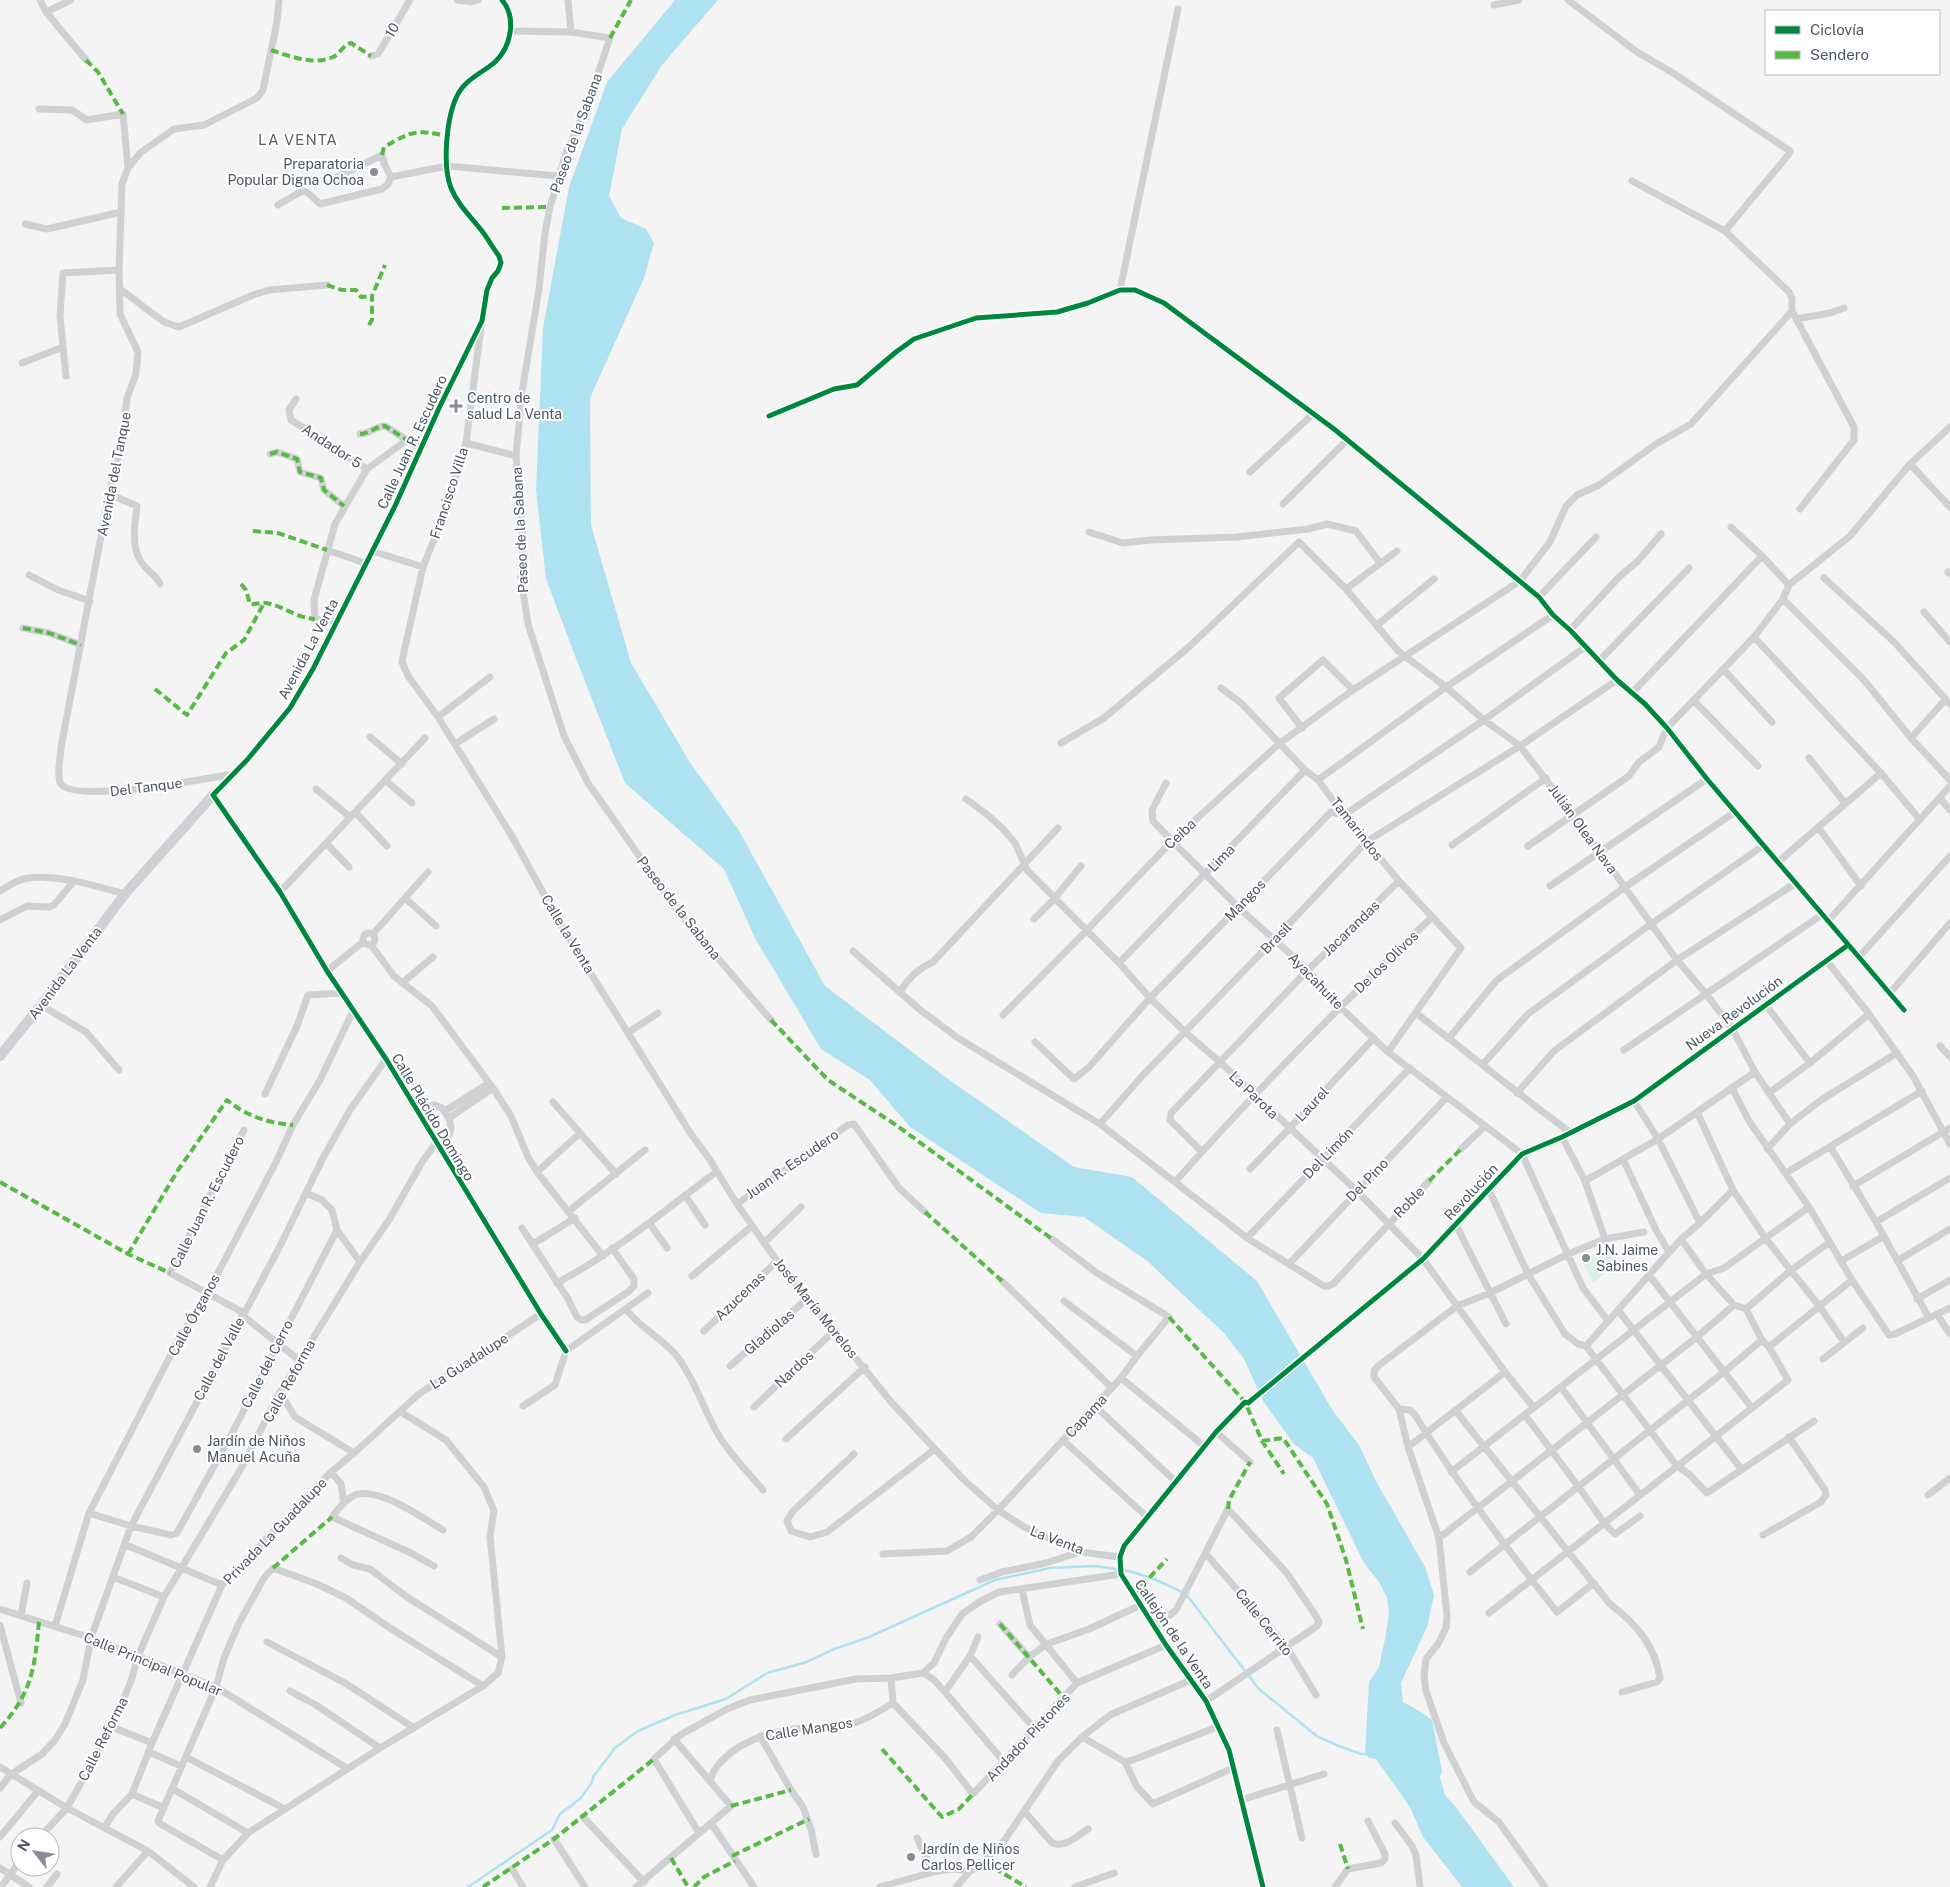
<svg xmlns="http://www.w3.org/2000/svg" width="1950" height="1887" font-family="'Public Sans',sans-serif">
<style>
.green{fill:#d9f2e3}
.water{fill:#aee2f0}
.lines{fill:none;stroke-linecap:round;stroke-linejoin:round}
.stream{stroke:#aee2f0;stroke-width:2.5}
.street{stroke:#ced0d2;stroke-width:7}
.secondary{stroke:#ced0d4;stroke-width:10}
.quiet{stroke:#58b947;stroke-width:4;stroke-dasharray:8 4;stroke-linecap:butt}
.cycleway-casing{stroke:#fff;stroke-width:8}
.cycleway{stroke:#00873e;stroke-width:5}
.poi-dot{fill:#868d94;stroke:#fff;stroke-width:2}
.labels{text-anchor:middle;stroke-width:4;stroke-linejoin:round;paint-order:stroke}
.street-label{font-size:14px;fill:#4a5661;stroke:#fff}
.poi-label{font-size:14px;fill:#4a5661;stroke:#fff;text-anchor:start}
.neighbourhood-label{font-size:15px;letter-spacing:1px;fill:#5f6368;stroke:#fff}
</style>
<rect width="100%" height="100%" fill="#f4f4f4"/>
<path class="green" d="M1609,1249L1616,1263L1593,1283L1583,1262Z"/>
<path class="water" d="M675,0H718L662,65L622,129L609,196L621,218L646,229L654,243L644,278L590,398L591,525L631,663L691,764L738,829L825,986L948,1079L1074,1167L1132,1177L1257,1281L1333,1411L1359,1445L1376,1481L1425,1567L1434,1595L1427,1627L1401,1683L1403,1702L1421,1712L1432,1720L1442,1771L1440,1777L1445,1795L1456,1807L1514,1887H1462L1423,1837L1410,1807L1376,1759L1369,1758L1365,1754L1369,1682L1379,1667L1385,1639L1389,1613L1387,1597L1379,1582L1364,1563L1313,1458L1294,1444L1263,1401L1244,1359L1224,1333L1146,1260L1084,1217L1041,1213L910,1127L870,1080L821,1049L755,938L724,869L625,783L577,661L546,579L536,490L543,328L569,187L607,82Z"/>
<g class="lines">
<path class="stream" d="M468,1887L552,1830L560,1814L581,1798L592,1782L593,1777L615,1748L638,1731L675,1715L726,1699L767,1673L807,1662L834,1649L869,1637L995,1580L1050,1568L1095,1566L1129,1571L1154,1579L1182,1592L1189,1598L1259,1689L1318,1737L1339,1746L1361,1754H1365"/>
<path class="street" d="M40,0L46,12L86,60
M457,0L471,2L478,0
M502,0C517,18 511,47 495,62C485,71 470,77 462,88C446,108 442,165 451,188C458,205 471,217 482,231C488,239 493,248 499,256L501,263L498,271L492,278L487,290L482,321L440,406L395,506L313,669L290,708L247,760L213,795L280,892L327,971L386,1059L541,1314L566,1351
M568,0L571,32
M1568,0L1637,52L1673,73L1790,151L1789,154L1725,231L1789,292L1792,298V311L1854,427V440L1800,509
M1494,5L1519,0
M46,12L71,0
M511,31L571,32L610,38L586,109L566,153L550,207L545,233L539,289L522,392L516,456L523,543L521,578L528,624L564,736L588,783L680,914L771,1020
M371,56L378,54L410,0
M39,109L72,110L87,120L123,114L128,168L122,184L119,270L120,314L138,352L136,374L127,398L123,434L109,494L62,742C61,751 56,777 61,784C76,804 208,778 234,774
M128,168L140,153L174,129L204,125L257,98L263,90L277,22L279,0
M391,177L447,166L558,176
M1632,181L1725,231
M278,205L302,191L307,192L320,204L382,189L388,184L391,177L384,163L382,155L337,177
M25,224L47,229L121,212
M120,289L164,322L179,327L253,295L269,290L327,285
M1120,290L1178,9
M1796,319L1830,313L1844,308
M481,327L466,443L445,512L423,567L404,652L402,662L408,676L438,717L513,838L563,929L691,1134L708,1157L737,1204L777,1261L892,1403L963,1479L998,1510L1024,1527L1080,1552L1120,1557
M22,363L63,347
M66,376L60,316L63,273L119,270
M296,399L289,410L291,420L367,469
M769,416L834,389L857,385L896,352L914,339L976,318L1057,312L1088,303L1120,290H1135L1164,303L1334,429L1539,597L1553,615L1570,630L1617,680L1645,704L1667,728L1707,779L1904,1010
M360,434C369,434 376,426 385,426L421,449
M466,443L516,456
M270,454L277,452L297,459L300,472L321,478L324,490L344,506
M1910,464L1950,507
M1250,472L1314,413
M109,494L137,506C135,522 131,545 140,560C145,570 156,574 160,584
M1283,504L1347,440
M1731,527L1762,556L1789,585
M1089,532L1123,543L1150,540L1237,537L1308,529L1327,524L1356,531L1380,563
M327,550L365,563
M372,551L423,567
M1948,572L1950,574
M29,575L58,590L90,601
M1824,578L1894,642L1950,704
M1346,589L1397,551
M1539,597L1596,537
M1783,599L1864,680L1911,738L1950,780
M1924,612L1950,642
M336,622L315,619L314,600L335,524L367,469L407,440
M1377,625L1434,579
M23,628L49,633L81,645
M1570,630L1619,577L1638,561L1661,534
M1754,637L1881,773L1920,820
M1599,661L1689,568
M1724,670L1772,722
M1221,688L1241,703L1305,770L1318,780L1344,815L1399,881L1461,948L1388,1052
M1633,692L1762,556
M1694,701L1758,766
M438,717L490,677
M1302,728L1279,698L1323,660L1353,690
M370,737L402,764
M1911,738L1945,700
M1061,743L1104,718L1190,646L1299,542L1346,589L1398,651L1446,687L1484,720L1520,746L1573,815L1677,960L1706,994L1732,1028L1755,1072L1790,1124
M455,744L494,719
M1809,758L1845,803
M385,780L412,803
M1318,780L1446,687L1553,615
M1166,783L1152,810L1153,821L1172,841L1238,907L1308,970L1339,1006L1388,1052L1522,1154L1583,1288L1608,1321
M316,789L350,817
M1940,798L1950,810
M966,799L989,816L1003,829L1015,843L1027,870L1119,963L1150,998L1185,1032L1220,1062L1357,1191L1423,1259L1505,1372L1534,1408
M355,812L387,846
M1818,827L1861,886
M326,843L349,867
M1452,845L1546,778
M1528,846L1629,776L1639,762L1659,747L1667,728L1754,637L1783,599L1789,585L1850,536L1910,464L1950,427
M1778,862L1881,773
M1550,886L1707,779
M0,891C8,886 18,879 28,878C60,874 94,886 125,894
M280,892L425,738
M405,898L436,926
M1034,919L1054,899L1081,866
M0,920L27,906L49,907L54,905L74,881
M1828,921L1950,786
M363 939a6 6 0 1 1 12 0a6 6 0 1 1-12 0Z
M373,934L428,872
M371,945L394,976L432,1006L493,1088L511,1116L528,1157L537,1172L603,1256
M853,951L919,1009L958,1038L1100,1124L1247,1238L1324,1286H1328L1333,1284L1429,1181
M1859,957L1950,856
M1826,960L1869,1014L1913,1076L1950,1144
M1119,963L1305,770
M327,971L363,942
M402,983L433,957
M900,992C908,978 919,968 933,962L1058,828
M1890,993L1950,923
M1765,1004L1810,1063
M41,1005L86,1032L119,1070
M1416,1013C1468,1053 1518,1094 1571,1133
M1003,1015L1086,931L1172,841L1280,743L1353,690L1520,581L1550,542L1566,506L1577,495L1599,485L1656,444L1691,424L1792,311
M629,1032L658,1013
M1449,1038L1497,980L1625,887L1735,812
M1035,1042L1074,1079L1089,1067L1150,998L1331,812L1344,815L1484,720L1585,647
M1940,1046L1950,1057
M1624,1050L1823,914
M1483,1064L1528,1014L1651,924L1764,845
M1732,1088L1749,1121L1809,1207L1852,1280L1889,1335L1895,1334L1950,1308
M1517,1093L1554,1051L1677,960L1796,883
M1769,1093L1810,1063L1869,1014
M265,1094L297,1026L308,995L342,993
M1634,1101L1658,1139L1700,1223
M553,1102L616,1174
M445,1111L489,1083
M1697,1112L1733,1190L1766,1239L1820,1307L1844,1342
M449,1118L493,1088
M1100,1124L1143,1075L1274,940L1366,842L1520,746L1617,680
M1562,1137L1585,1181L1605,1239
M1831,1148L1876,1222L1929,1318
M1461,1149L1485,1126
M1767,1149L1790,1124L1821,1100L1897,1053
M1202,1152L1170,1120L1171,1113L1308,970L1399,881
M1623,1159L1656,1230L1669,1252
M1250,1169L1289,1129L1374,1038
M537,1172L579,1134
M1786,1173L1922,1091
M1585,1181L1658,1139L1755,1072
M1175,1182C1257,1089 1343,1003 1432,917
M1853,1186L1950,1128
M1489,1190L1528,1274L1565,1334L1578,1344L1586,1346L1677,1466L1689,1474L1707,1493L1814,1421
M306,1193L322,1200L332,1210L337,1230L360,1262
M685,1195L705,1225
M737,1204L848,1125L854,1124L899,1188L925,1212
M569,1211L645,1150
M1876,1222L1950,1178
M650,1224L667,1248
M1456,1225L1506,1324
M522,1228L568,1299L577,1317L581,1320H585L628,1292L634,1286V1279L612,1248
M1247,1238L1410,1068
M764,1243L801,1207
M533,1244L575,1218
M1841,1261L1884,1236
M1897,1261L1950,1229
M1289,1264L1447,1097
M1649,1275L1752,1408
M692,1276L752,1226
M1002,1281L1112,1388
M557,1283C615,1252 664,1211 716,1172
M1917,1299L1950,1280
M1064,1301L1137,1356
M626,1309C640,1329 664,1338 679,1359C694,1380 702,1404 714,1427C726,1450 746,1470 763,1490
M1746,1309L1790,1271L1830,1242
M1618,1310L1742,1470
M244,1313L170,1273L244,1130
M1937,1314L1950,1334
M242,1315L299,1360
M704,1331L777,1261
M1586,1346L1681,1239L1700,1223L1733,1190
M1769,1347L1852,1280
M1823,1359L1863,1328
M730,1366L808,1298
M1121,1378L1204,1446
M1561,1387L1640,1495
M280,1392L295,1417L354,1453
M523,1406L555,1385L566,1351L648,1293
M1095,1406L1175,1481
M754,1407L835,1330
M1399,1409L1410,1410L1415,1415C1458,1484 1506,1548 1557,1612L1594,1583
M1455,1410L1610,1604C1636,1624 1655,1645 1660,1678L1657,1682L1622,1692
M1525,1415L1578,1486L1604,1523L1615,1534L1640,1516
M1216,1432L1250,1462
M786,1439L865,1367
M1063,1440L1146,1516
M1408,1447L1505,1372
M854,1454L793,1511L787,1521L791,1531L810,1537L827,1532L935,1449
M331,1472L341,1484L344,1503
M1451,1472L1706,1274L1724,1268L1809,1207
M1928,1495L1950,1478
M89,1513L131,1526L171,1535L177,1533L229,1439L337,1230
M1763,1535L1821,1502L1826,1495L1825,1490L1789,1437
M1439,1538L1697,1337L1734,1305
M126,1545L222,1585
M883,1554L947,1551L971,1537L998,1510L1121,1378L1137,1356L1169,1317L1097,1273L1052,1239
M1206,1554L1286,1646L1316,1695
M341,1558L353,1565L370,1569L407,1597L502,1657
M434,1566L411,1553L332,1517C338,1509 348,1496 358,1494C384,1490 421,1517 443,1530
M1470,1572L1724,1372L1762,1340
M113,1577L164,1597
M980,1580L1002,1572L1046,1563L1080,1552
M1022,1590L1030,1625L1077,1683
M0,1609L91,1638L216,1687L348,1769
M1489,1613L1788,1380L1769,1347L1762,1340L1746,1309L1734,1305L1706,1274L1681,1239
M21,1616L27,1583
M1000,1624L1029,1657
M0,1625L21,1703
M55,1626L89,1513L180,1337L207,1294L276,1162L293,1125L320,1080L353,1011
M1155,1627L1176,1610L1228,1509L1286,1572L1316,1616L1319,1622L1317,1626L1206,1701
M267,1642L345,1683L414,1728
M970,1656L1034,1728
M923,1673L933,1679L945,1692L1004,1762
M1012,1675L1029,1657L1047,1644L1089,1629L1141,1605
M891,1678L893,1703L945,1758L973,1794L1077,1683L1166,1645
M290,1691L316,1705L380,1748
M945,1692L970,1656L978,1637
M112,1727L152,1743
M1277,1730L1302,1838
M760,1736L791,1790L803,1807L811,1829L816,1854
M1082,1737L1125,1762L1137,1787L1153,1804L1233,1768
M149,1752L181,1766
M186,1757L285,1809
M1125,1762L1133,1760L1217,1727
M0,1767L67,1808L148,1851L194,1887
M710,1781C712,1775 715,1768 719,1764C738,1742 766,1733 794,1729C814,1727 835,1729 855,1723C869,1718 880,1711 893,1703
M0,1788L10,1775L42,1754L55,1740L65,1724L83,1680L91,1638L131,1526L279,1248L323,1158L350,1110L386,1059
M173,1789L248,1833
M132,1794L164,1808
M1241,1800L1324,1774
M1025,1812L1052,1843C1066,1848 1077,1836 1088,1829
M583,1817L644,1882
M711,1823L754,1887
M1395,1823L1412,1846L1416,1855L1420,1887
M104,1828L113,1814L132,1794L152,1743L222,1585L331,1472L354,1453L419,1394L541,1314
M699,1833L654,1759L680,1735L727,1709L750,1700L856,1679L891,1678L923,1673L934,1663L946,1638L962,1614L981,1601L999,1592L1121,1574
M0,1837L38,1791
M40,1837L67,1808L112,1727L131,1681L138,1656L164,1597L242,1467L280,1392L360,1262L389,1220L422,1162L436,1143L445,1140L449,1135L451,1128L449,1118L442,1108L435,1105L414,1108
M917,1838L933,1872
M554,1839L585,1887
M223,1860L159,1823L158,1821L216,1687L224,1658L239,1623L264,1578L273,1568L317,1584L346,1598L390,1628L483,1686
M0,1868L29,1887
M512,1869L523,1887
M1,1887L20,1861
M47,1887L57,1874
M116,1887L148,1851
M210,1887L223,1860L248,1833L380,1748L483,1686L498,1673L502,1657L490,1536L494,1511L484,1487L446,1440L401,1412
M636,1887L731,1806L674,1739
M880,1887L933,1872L952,1869L970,1871L984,1862L1004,1841L1058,1761L1082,1737L1110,1715L1191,1680
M956,1887L970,1871
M1075,1887L1114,1873
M1263,1887L1229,1750L1206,1701L1166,1645L1121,1574L1120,1557L1124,1546L1216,1432L1245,1402L1248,1403L1423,1259L1522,1154L1562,1137L1634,1101L1848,945
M1335,1887L1348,1869L1381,1863L1385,1859V1854L1368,1821
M1545,1887L1499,1822L1474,1802L1444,1743L1426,1691L1424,1675L1426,1659L1438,1644L1446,1628L1447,1616L1439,1538L1408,1447L1399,1409L1374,1377V1371L1378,1366L1457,1306L1490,1293L1568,1254L1605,1239L1644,1232"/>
<path class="secondary" d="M0,1056L41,1005L125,894L213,795"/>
<path class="quiet" d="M610,38L631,0
M271,50C289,56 314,66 333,57C340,54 343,45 351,43L371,56
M86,60L98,72L123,114
M382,155L384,147C414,130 415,130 448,136
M502,208L550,207
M327,285L342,290H356L361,297L372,296
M369,325L372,320V296L385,265
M360,434C369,434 376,426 385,426L407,440
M270,454L277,452L297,459L300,472L321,478L324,490L344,506
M253,531L278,533L327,550
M241,584L246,590L250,604C255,605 260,602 266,603C283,606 297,618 315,619
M23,628L49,633L81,645
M155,689L187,715L226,653L244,640L264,603
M771,1020L828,1080L896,1125L1052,1239
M1429,1181L1461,1149
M0,1182L128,1254L170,1273
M925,1212L1002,1281
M128,1254L178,1170L227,1100C246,1116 268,1123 293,1125
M1169,1317L1245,1402L1262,1441L1284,1474
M1262,1441L1283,1438L1327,1504L1346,1560L1363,1629
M1228,1509L1229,1500L1250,1462
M273,1568L332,1517
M1133,1595L1167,1559
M1000,1624L1063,1697
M0,1728C32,1693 35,1667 39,1621
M882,1749L942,1817L959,1809L973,1794
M731,1806L791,1790
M1340,1844L1348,1869
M732,1856L809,1819
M671,1858L688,1887
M984,1862L1026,1887
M483,1887L554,1839L654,1759
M694,1887L704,1877L735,1861"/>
<g class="cycleway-casing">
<path id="cycleway" d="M502,0C517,18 511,47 495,62C485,71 470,77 462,88C446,108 442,165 451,188C458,205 471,217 482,231C488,239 493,248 499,256L501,263L498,271L492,278L487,290L482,321L440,406L395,506L313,669L290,708L247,760L213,795L280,892L327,971L386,1059L541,1314L566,1351
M769,416L834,389L857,385L896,352L914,339L976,318L1057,312L1088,303L1120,290H1135L1164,303L1334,429L1539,597L1553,615L1570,630L1617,680L1645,704L1667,728L1707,779L1904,1010
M1263,1887L1229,1750L1206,1701L1166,1645L1121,1574L1120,1557L1124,1546L1216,1432L1245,1402L1248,1403L1423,1259L1522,1154L1562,1137L1634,1101L1848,945"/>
</g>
<use href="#cycleway" class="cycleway"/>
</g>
<g class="poi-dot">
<circle cx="374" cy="172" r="5"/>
<path d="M453.5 398.5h5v5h5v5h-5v5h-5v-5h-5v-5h5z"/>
<circle cx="1586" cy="1258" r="5"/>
<circle cx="197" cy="1449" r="5"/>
<circle cx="911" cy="1857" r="5"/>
</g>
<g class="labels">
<g class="street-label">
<text transform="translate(392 30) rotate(-60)" y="5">10</text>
<text transform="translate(576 133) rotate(-70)" y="5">Paseo de la Sabana</text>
<text transform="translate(412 442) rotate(-65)" y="5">Calle Juan R. Escudero</text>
<text transform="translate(332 446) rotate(33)" y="5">Andador 5</text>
<text transform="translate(114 474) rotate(-79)" y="5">Avenida del Tanque</text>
<text transform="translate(449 493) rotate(-72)" y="5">Francisco Villa</text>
<text transform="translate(520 530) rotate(-93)" y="5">Paseo de la Sabana</text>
<text transform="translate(308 649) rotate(-62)" y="5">Avenida La Venta</text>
<text transform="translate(146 787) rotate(-7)" y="5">Del Tanque</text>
<text transform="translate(1357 829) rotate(52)" y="5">Tamarindos</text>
<text transform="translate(1583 829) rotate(54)" y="5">Julián Olea Nava</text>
<text transform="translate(1180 834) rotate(-43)" y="5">Ceiba</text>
<text transform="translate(1221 858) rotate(-46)" y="5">Lima</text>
<text transform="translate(1245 900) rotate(-46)" y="5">Mangos</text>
<text transform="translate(679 908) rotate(52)" y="5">Paseo de la Sabana</text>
<text transform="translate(1351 928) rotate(-44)" y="5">Jacarandas</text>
<text transform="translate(568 934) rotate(59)" y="5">Calle la Venta</text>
<text transform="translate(1276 938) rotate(-46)" y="5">Brasil</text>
<text transform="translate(1386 962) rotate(-44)" y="5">De los Olivos</text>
<text transform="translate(65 973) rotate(-53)" y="5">Avenida La Venta</text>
<text transform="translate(1316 981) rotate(46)" y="5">Ayacahuite</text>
<text transform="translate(1734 1013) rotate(-36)" y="5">Nueva Revolución</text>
<text transform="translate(1254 1095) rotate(44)" y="5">La Parota</text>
<text transform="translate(1312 1104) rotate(-47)" y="5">Laurel</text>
<text transform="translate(433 1117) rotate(59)" y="5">Calle Plácido Domingo</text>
<text transform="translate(1328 1153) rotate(-46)" y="5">Del Limón</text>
<text transform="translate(792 1164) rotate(-35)" y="5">Juan R. Escudero</text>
<text transform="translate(1367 1180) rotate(-46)" y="5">Del Pino</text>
<text transform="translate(1471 1192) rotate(-47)" y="5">Revolución</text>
<text transform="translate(207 1202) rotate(-63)" y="5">Calle Juan R. Escudero</text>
<text transform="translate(1409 1202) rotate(-46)" y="5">Roble</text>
<text transform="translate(740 1296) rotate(-44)" y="5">Azucenas</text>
<text transform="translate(816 1308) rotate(51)" y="5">José María Morelos</text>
<text transform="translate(194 1315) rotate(-61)" y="5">Calle Órganos</text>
<text transform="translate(769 1332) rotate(-41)" y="5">Gladiolas</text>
<text transform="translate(219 1359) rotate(-62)" y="5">Calle del Valle</text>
<text transform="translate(469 1361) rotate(-33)" y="5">La Guadalupe</text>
<text transform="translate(267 1364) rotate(-63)" y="5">Calle del Cerro</text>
<text transform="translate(794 1369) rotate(-43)" y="5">Nardos</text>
<text transform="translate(289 1381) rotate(-61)" y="5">Calle Reforma</text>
<text transform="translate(1086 1416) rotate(-47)" y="5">Capama</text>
<text transform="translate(275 1531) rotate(-46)" y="5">Privada La Guadalupe</text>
<text transform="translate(1057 1540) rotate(21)" y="5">La Venta</text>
<text transform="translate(1264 1622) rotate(51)" y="5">Calle Cerrito</text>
<text transform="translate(1174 1634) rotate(56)" y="5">Callejón de la Venta</text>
<text transform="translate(153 1664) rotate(22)" y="5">Calle Principal Popular</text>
<text transform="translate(809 1729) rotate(-9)" y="5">Calle Mangos</text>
<text transform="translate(1028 1737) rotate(-47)" y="5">Andador Pistones</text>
<text transform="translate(103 1739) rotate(-63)" y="5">Calle Reforma</text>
</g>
<g class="poi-label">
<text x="364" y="169" text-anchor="end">Preparatoria<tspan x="364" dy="16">Popular Digna Ochoa</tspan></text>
<text x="467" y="403">Centro de<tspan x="467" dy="16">salud La Venta</tspan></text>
<text x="1596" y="1255">J.N. Jaime<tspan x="1596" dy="16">Sabines</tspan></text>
<text x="207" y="1446">Jardín de Niños<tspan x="207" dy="16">Manuel Acuña</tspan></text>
<text x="921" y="1854">Jardín de Niños<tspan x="921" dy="16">Carlos Pellicer</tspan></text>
</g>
<g class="neighbourhood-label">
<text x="298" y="145">LA VENTA</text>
</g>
</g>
<rect x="1765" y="10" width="175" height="65" fill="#ffffff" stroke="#b7bbc0"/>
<rect x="1775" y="26" width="25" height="8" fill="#00873e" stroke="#b7bbc0"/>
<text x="1810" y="35" font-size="15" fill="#4a5661">Ciclovía</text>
<rect x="1775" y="51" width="25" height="8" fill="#58b947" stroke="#b7bbc0"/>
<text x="1810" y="60" font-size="15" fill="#4a5661">Sendero</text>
<g transform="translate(35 1852) rotate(301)"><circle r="24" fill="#ffffff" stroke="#b7bbc0"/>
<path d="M0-4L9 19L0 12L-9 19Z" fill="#868d94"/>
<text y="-8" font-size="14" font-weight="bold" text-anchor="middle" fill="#4a5661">N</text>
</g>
</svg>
